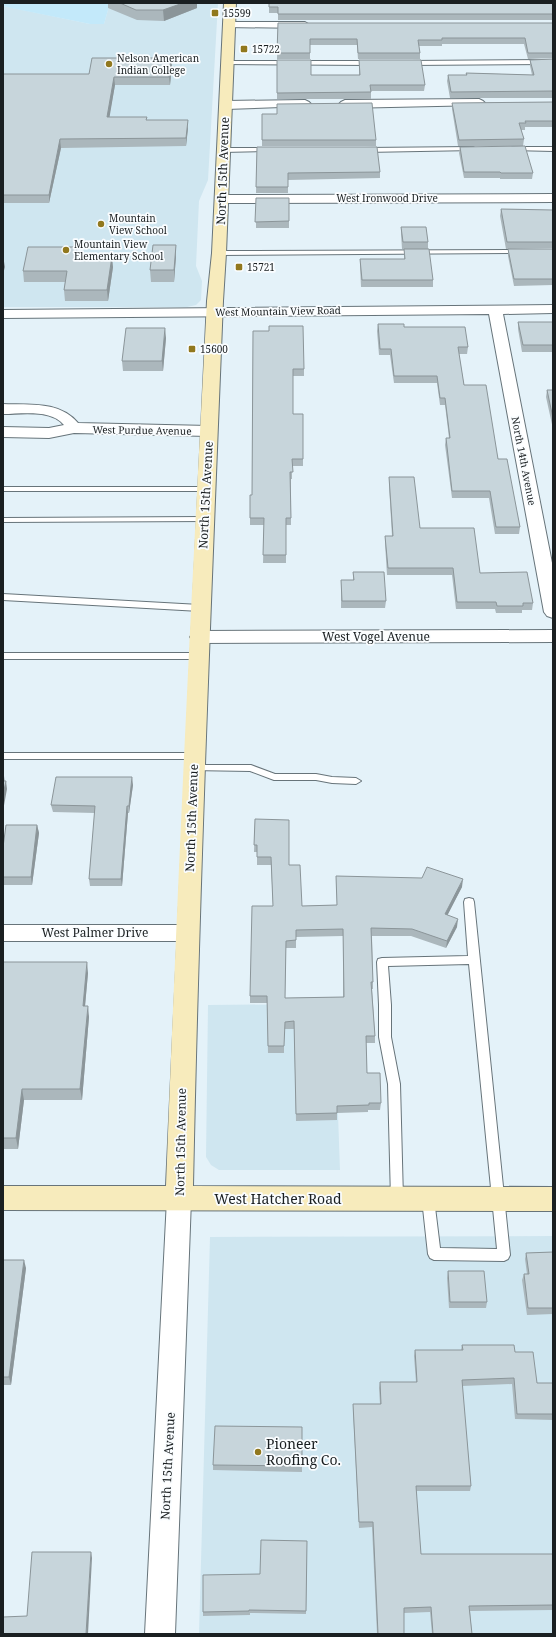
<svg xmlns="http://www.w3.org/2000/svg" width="556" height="1637" font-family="'Noto Serif',serif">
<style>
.built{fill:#cfe6f0}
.green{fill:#c3e9fa}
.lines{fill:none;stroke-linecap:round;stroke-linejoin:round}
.lane-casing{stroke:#67747a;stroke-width:2}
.street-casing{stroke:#67747a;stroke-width:2}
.secondary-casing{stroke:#67747a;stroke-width:2}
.lane{fill:#fff;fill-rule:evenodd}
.street{fill:#fff;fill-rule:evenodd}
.secondary{fill:#f7ebbc;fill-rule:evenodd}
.wall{fill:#abb7bc;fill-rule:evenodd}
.shaded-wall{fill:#8b9599}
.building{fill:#c7d5db;stroke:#8b9599;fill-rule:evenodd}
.poi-dot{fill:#91781e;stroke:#fafdff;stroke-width:1.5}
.labels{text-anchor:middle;stroke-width:3.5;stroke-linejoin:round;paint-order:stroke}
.far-poi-label{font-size:10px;fill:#1a1f21;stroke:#fafdff;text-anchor:start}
.far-street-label{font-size:10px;fill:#1a1f21;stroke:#fafdff}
.street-label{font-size:12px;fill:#1a1f21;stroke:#fafdff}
.near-street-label{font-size:14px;fill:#1a1f21;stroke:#fafdff}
.near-poi-label{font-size:14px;fill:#1a1f21;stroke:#fafdff;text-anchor:start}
</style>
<rect width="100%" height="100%" fill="#e4f2f9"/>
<path class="built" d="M110,3H218L208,180L199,201L196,266L202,281L201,300L196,305L187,307H3V6L90,24H104Z
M334,1004L340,1170H219L211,1165L206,1157L208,1005Z
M553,1236V1634H199L210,1237Z"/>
<path class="green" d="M3,3H110L104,24H90L11,8L3,6Z"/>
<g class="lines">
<g class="lane-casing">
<path id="lane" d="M553,60V64L409,65L406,63L409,61Z
M228,61H371L374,63L371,65L226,64V62Z
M473,147L475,148V150L365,152L362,150L365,148Z
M513,147H553V151L511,150V148Z
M269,148L271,149V151L223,152L220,150L223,148Z
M521,250L523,251V253L219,255L216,253L219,251Z
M3,487H206L210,489L206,491H3Z
M205,517H208L209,519L208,521L3,522V518Z
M3,594L200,605L204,608L200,611L3,600Z
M3,653H198L203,656L198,659H3Z
M3,753H194L199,756L194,759H3Z
M194,765H251L275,774H316L332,777L356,778L361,781L356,784L332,783L316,780H274L250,771L191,770L189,768L191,766Z
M469,898L473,899L474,902L510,1255L508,1259L504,1261L434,1260L430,1258L428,1254L422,1199L424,1195L428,1194L432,1195L434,1199L440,1248L497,1249L469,964L388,966L391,1005V1037L400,1084L403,1199L401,1203L397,1204L393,1203L391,1199L388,1084L379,1037V1005L377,962L378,959L382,958L468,956L464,902L465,899Z"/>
</g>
<g class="street-casing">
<path id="street" d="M229,22H305L310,25L305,28L225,27L224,25L225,23Z
M479,99L483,101L485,103L483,105L345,108L341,106L339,104L341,102L345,100Z
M305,100L309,102L311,104L309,106L226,109L222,107L220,105L222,103L226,101Z
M553,194V202L221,203L216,202L215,199L216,196L221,195Z
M553,305V313L503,314L553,568V618L547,616L544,612L489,314L3,318V310Z
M3,404C30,405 60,401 78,423L209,426L214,428L217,431L214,434L209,436L74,433L49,438L3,437V427L49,428L64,425C51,409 22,414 3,414Z
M553,630V642L199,643L193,641L190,637L193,633L199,631Z
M3,925H187L195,927L198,933L195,939L187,941H3Z
M179,1188L188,1191L191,1199L175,1634H145L167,1199L170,1191Z"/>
</g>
<g class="secondary-casing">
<path id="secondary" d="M224,3H236L226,253L223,301C211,596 199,891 193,1186L553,1187V1211L3,1210V1186H166C177,891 191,596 207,301L212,253Z"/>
</g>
<use href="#lane" class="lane"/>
<use href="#street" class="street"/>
<use href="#secondary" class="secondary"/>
</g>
<path class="wall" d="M108,3H197V8L164,21L137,20L108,8Z
M269,3H553V20H278V13H269Z
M278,23H553V58L528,59L524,44H442V46H419L420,53V59H358L357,45H310V59H277Z
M553,59V98H450L447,81L448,75H466V73L532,75L530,66V60Z
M277,60L311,75H359V60L425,85L424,91H371V99H277Z
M172,66L170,85H115L109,117L147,120L188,128L186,146L61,148L49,203H3V74H89Z
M553,102V127H525V130H521L524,139L523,146H458L452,109V103Z
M262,114H277L376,140V146H262Z
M257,147L380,172V178L288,180V193H256Z
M460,147L533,173L532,179H500V178H464L459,153Z
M256,198L289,221V228H256Z
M501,209L553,210V248L506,249L500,216Z
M401,227L428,242V249H402L401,234Z
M176,245V256L174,282H151L150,270Z
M404,249L433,280V287H361L360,266V259H404Z
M508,249H553V285L514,286L508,256Z
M78,256L113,267L108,301H65L64,290L65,282H24L23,271Z
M518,322H553V352H522L518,329Z
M378,324L404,327L468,347L467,354H459L464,385L498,459L520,527L519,534H495L489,498H452L445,445L446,438H449L445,405H440L437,383H394L390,355H379L377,331Z
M253,331L304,369V376H293V414L303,459V466H292V479H291V525H286V563H263L264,525H250V495H252Z
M166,338L163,371H123L122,361Z
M547,390H553V429L546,397Z
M389,477L420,528L480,573L533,603L532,610H522V613H496L495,609H456L452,575H387L385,543V536H392L389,485Z
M353,572L386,601L385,608H341V580H353Z
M133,785L129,813H128L122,886H90L89,879L95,813L53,812L51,805Z
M255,819L289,865L302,906L337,905L336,876L462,887L447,915L457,927L446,948L411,936H372L373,982V989H372L375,1036V1043H366L367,1073L381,1103L380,1110H368V1112L337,1113V1120L296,1121L294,1029H284V1053H268L267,1003H250V996L273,906L271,865H257V852H254ZM343,936V997L285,998L286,948H296V937Z
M37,825L39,833L32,885H3V847Z
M3,962L88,973L85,1006L89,1017L82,1100H24L18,1149H3Z
M553,1252V1314L527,1315L522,1280L524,1274H527L525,1259L526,1253Z
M3,1260L26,1268L11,1385H3Z
M448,1271L487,1302L486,1308H449L447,1278Z
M462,1345L515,1352L537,1383H553V1420L515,1419L512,1384L462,1386L471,1486L470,1491H416L421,1554H553V1610L470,1611L472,1634H432L430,1612L404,1613V1634H377L372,1527L359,1528L353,1410V1404H380L379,1388L380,1382H416L414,1356L415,1350H461Z
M213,1465L302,1466V1472L213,1470Z
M307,1541L306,1614L250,1613V1615L203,1616V1612L260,1574Z"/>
<path class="shaded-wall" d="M183,3H197V8L164,21L163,10Z
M171,58L172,66L170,85L169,77Z
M114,77L115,85L108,126L107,117Z
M188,120V128L186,146V138Z
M60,139L61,148L49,203V195Z
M176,245V256L174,282V270Z
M77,247L78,258L76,256Z
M3,256L5,267L3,274Z
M112,256L113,267L108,301L107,290Z
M165,328L166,338L163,371L162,361Z
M4,776L5,784L6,781L7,789L3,811V781Z
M132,777L133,785L129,813V806Z
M127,806L128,813L122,886L121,879Z
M37,825L39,833L32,885L31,877Z
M463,879L462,887L444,922L445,914Z
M458,919L457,927L446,948L447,941Z
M87,962L88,973L84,1017L83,1006Z
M88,1006L89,1017L82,1100L80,1089Z
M22,1089L24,1100L18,1149L16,1138Z
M24,1260L26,1268L11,1385L9,1377Z
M91,1552L92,1558L88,1634H86Z"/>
<path class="building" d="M120,3H183L163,10H136Z
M269,3H553V14H278V7H269Z
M278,23H553V53H528L525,38H442V40H418L420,53H358L357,39H310V53H277Z
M92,58H171L169,77H114L107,117H147L146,120H188L186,138L60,139L49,195H3V74H89Z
M553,59V91L451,92L448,75H467L466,73L534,75L530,60Z
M277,60H311V75H360L359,60H421L425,85H370L371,92L277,93Z
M553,102V121H525L526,123H519L524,139L459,140L452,103Z
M372,103L376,140H262V114H277V104Z
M525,146L533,173H501L500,172H464L460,147Z
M257,147H377L380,172L288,173V187H256Z
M256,198H289V221L255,222Z
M501,209L553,210V242H507Z
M401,227H426L428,242H403Z
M153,245H176L174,270H150Z
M28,247H77L76,256H112L107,290H64L67,271H23Z
M404,249H429L433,280H362L360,259H405Z
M508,249H553V279H514Z
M518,322H553V345H523Z
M378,324H404V327H465L468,347H458L464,385H486L498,459H507L520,527H496L490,491H452L446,438H450L445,398H440L437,376H394L391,349H380Z
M269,326H303L304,369H293V414H303V459H292L293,472H290L291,518H286V555H263L264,518H250V495H252L253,331H269Z
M126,328H165L162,361H122Z
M547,390H553V418Z
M389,477H414L420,528H474L480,573L527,572L533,603H523V606H497L496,602H457L453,568H388L385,536H393Z
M353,572H384L386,601H342L341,580H354Z
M56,777H132L129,806H127L121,879H89L95,806L51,805Z
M3,781H6L3,795Z
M255,819L289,820V865H300L302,906L337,905L336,876L422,878L427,867L463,879L445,914L458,919L447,941L412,929L371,928L373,982H371L375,1036H366L367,1073H380L381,1103H369V1105L337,1106V1113L296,1114L294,1021L285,1022L284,1046H268L267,996H250L252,906H273L271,857H257V845H254ZM343,929L344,997L285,998L286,941L296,940V930Z
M6,825H37L31,877H3V847Z
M3,962H87L83,1006H88L80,1089H22L16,1138H3Z
M553,1252V1308H528L524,1274H529L526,1253Z
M3,1260H24L9,1377H3Z
M448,1271H484L487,1302H450Z
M462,1345H514L515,1352H533L537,1383H553V1414H517L514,1378L462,1380L471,1486H416L421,1554H553V1605L469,1606L472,1634H433L431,1607L404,1608V1634H378L373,1522H359L353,1404H381L380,1382H417L415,1350H463Z
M215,1426L302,1427V1466L213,1465Z
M261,1540L307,1541L306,1611L249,1610V1611L203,1612V1575L260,1574Z
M32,1552H91L86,1634H3V1617L27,1616Z"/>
<g class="poi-dot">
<rect x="211" y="9" width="8" height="8" rx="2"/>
<rect x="240" y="45" width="8" height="8" rx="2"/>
<circle cx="109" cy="64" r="4"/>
<circle cx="101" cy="224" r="4"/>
<circle cx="66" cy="250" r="4"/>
<rect x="235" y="263" width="8" height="8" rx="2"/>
<rect x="188" y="345" width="8" height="8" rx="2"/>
<circle cx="258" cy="1452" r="4"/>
</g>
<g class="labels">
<g class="far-poi-label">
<text x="223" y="17">15599</text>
<text x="252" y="53">15722</text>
<text x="117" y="62">Nelson American<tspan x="117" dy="12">Indian College</tspan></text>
<text x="109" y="222">Mountain<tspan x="109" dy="12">View School</tspan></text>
<text x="74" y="248">Mountain View<tspan x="74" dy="12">Elementary School</tspan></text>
<text x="247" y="271">15721</text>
<text x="200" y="353">15600</text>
</g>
<g class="far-street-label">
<text x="387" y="202">West Ironwood Drive</text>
<text transform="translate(278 311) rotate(-1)" y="4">West Mountain View Road</text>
<text transform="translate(142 430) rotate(1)" y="4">West Purdue Avenue</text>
<text transform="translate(524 461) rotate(79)" y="4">North 14th Avenue</text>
</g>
<g class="street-label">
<text transform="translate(223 171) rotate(-88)" y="4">North 15th Avenue</text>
<text transform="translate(206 495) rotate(-87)" y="4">North 15th Avenue</text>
<text x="376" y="641">West Vogel Avenue</text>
<text transform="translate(192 818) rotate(-88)" y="4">North 15th Avenue</text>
<text x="95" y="937">West Palmer Drive</text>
<text transform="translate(181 1142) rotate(-89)" y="4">North 15th Avenue</text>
<text transform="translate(168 1466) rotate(-87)" y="4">North 15th Avenue</text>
</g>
<g class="near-street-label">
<text x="278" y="1204">West Hatcher Road</text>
</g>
<g class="near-poi-label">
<text x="266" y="1449">Pioneer<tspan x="266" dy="16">Roofing Co.</tspan></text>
</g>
</g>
<rect width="556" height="1637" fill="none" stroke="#1a1f21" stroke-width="8"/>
</svg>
